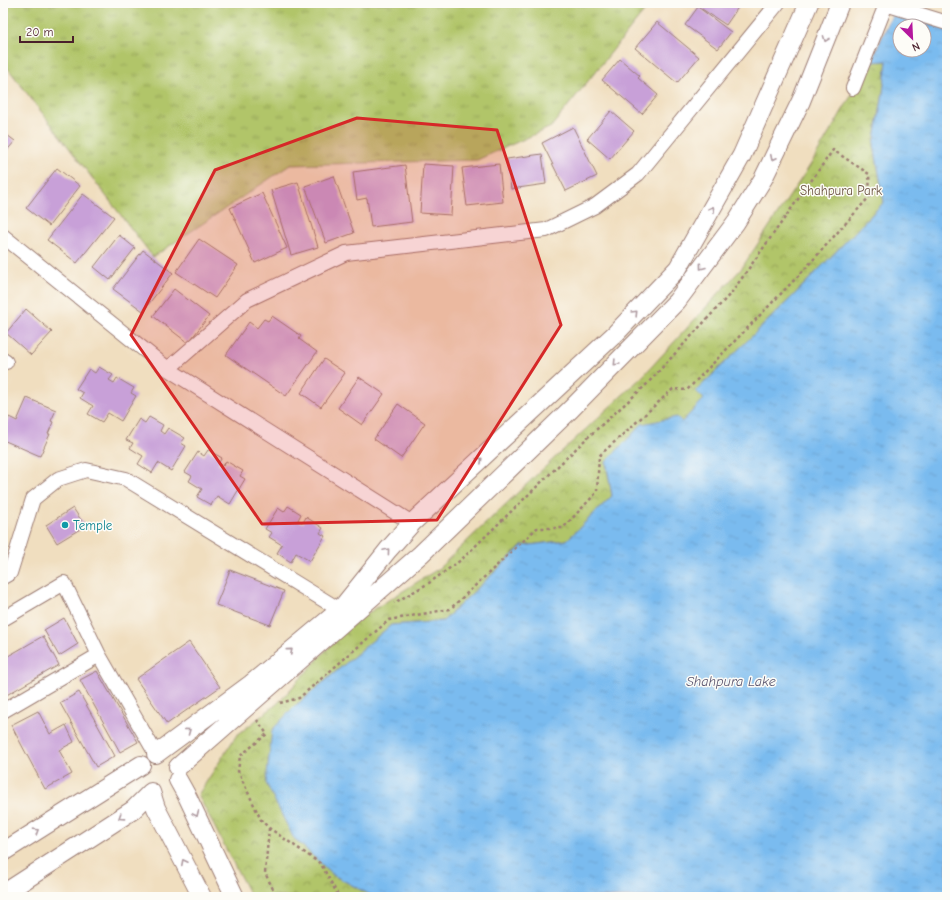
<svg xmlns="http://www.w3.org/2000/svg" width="950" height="900" font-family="'Comic Neue',sans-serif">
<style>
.grass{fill:url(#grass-tufts);stroke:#7e724a}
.park{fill:url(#park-crowns);stroke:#7e724a}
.water{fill:url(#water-ripples);stroke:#626d8d;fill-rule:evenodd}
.building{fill:#c8a0d8}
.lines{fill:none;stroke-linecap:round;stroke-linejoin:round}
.minor-casing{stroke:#9d7e75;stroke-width:16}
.tertiary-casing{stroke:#9d7e75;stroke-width:20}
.path{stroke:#9d7e75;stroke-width:2.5;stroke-dasharray:3 3;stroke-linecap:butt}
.minor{stroke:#fff;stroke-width:14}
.tertiary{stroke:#fff;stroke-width:18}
.oneway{stroke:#ae9aa0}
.marked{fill:#d62828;fill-opacity:0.2;stroke:#d62828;stroke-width:3;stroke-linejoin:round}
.culture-dot{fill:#0f9aa8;stroke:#fdfcf7;stroke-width:1.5}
.labels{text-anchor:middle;stroke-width:3;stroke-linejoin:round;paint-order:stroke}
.park-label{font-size:13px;fill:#69513e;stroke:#fdfcf7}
.culture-label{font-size:13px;fill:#0d838f;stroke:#fdfcf7;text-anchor:start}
.water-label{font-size:14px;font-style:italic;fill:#5b5670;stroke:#fdfcf7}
</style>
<defs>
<pattern id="grass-tufts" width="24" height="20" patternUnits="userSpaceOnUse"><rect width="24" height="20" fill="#b1c569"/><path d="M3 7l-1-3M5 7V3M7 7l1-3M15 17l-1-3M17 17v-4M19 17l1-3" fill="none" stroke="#929f57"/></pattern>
<pattern id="park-crowns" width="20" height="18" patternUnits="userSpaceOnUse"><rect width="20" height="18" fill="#b1c569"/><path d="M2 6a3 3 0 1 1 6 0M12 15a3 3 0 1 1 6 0" fill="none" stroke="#929f57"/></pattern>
<pattern id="water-ripples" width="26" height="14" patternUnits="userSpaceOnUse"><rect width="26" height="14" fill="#7abbef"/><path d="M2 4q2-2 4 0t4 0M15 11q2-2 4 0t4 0" fill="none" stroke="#6ba0cd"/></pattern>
</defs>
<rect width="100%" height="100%" fill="#fdfcf7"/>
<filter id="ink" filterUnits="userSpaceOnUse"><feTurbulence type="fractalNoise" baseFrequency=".025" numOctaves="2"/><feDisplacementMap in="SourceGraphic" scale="8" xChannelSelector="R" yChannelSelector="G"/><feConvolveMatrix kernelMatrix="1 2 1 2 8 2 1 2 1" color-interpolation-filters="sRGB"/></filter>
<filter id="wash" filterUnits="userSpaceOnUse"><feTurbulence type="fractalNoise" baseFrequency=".012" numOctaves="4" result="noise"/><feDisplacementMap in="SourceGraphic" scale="16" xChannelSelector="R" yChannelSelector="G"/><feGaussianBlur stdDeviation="0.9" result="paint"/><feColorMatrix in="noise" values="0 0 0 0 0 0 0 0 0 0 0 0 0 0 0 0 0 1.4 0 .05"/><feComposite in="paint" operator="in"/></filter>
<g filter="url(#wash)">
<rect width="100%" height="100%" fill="#f0debf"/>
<path class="grass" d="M3,3H651L551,127L477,160L290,165L153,257L3,62Z"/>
<path class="park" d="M887,61L883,93L874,145L884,202L793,296L696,391L705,399L682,423L606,462L612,496L567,540L522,546L443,621L391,625L293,708L333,875L374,897H251L198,795L236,736L278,703L349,625L438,569L531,480L643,376L741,269L811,164L871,62Z"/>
<path class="water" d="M893,13L947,29V897H374L333,875L293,837L266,783L272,730L293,708L391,625L443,621L522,546L567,540L612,496L606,462L642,424L677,417L682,422L704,399L696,391L793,296L884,202L874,145L883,93L887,61L871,62ZM900,26H924V50H900Z"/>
<g id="blocks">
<path class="building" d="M693,3H735L739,6L726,25Z
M698,7L731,32L718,49L685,25Z
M657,22L699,57L677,83L635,48Z
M620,59L640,76L638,78L658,95L642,114L602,80Z
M611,111L634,131L610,159L587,139Z
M573,127L597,176L566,191L542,143Z
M3,132L15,141L3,155Z
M542,154L546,184L511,189L507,159Z
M423,164L454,166L451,215L420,213Z
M499,164L503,202L467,206L462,168Z
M405,165L412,222L371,227L367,198L357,200L353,172Z
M57,168L80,186L49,226L26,208Z
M334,176L354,233L326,243L305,186Z
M298,182L318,247L291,255L271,190Z
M262,193L287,248L255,263L230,208Z
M83,194L114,217L77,263L47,240Z
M119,235L135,248L110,280L94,267Z
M199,239L238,265L215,298L176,272Z
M143,250L173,273L143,311L113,289Z
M174,289L209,316L188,343L153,316Z
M26,309L52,332L31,355L6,333Z
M272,316L301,336L299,339L317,352L286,396L226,355L249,322L257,328L264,319L268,321Z
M324,359L345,373L321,407L301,393Z
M99,367L113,375L109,380L114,383L117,378L134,388L131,393L136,396L121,421L108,413L102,422L88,414L93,406L80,398L83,393L76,389L89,369L95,373Z
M359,377L384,394L362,425L338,408Z
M27,398L56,410L51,421L53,422L48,434H50L40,456L3,440V430L9,417L17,421Z
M398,404L425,423L401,458L374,439Z
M149,417L163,425L160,431L164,434L168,428L185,438L181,443L186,446L171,471L158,463L152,473L138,464L143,456L130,448L133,443L126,440L139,419L145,423Z
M208,450L222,458L218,463L223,466L226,461L243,471L240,476L245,479L230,504L217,496L211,505L197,497L202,489L189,481L192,476L185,472L198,452L204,456Z
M288,506L301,514L298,520L303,523L306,517L323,528L320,533L325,536L310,561L296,553L291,562L277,553L282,545L269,537L272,533L265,529L278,508L284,512Z
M73,508L85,526L57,543L46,525Z
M230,570L284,591L270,625L216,605Z
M64,618L78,644L59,656L44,630Z
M43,636L59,665L3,697V659Z
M189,642L220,687L167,724L136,679Z
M97,671L138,742L120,752L80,680Z
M79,692L115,756L96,767L60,703Z
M38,711L50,734L66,725L74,742L59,750L72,774L45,789L11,725Z"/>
</g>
</g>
<g filter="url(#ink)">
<use href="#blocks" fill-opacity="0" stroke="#9d7e75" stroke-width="1"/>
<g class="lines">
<g class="minor-casing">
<path id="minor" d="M853,88L885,7L889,5L947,23
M3,236L168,369L412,523
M3,360L6,362
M168,369L247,300L346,253L546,230L595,206L638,174L778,3
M3,577L10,573L33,499L58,479L86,470L126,479L340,610
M3,619L64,583L99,655L156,754
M3,711L99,655"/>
</g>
<g class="tertiary-casing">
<path id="tertiary" d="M156,754L251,684L340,610L388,550L412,523L616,333L678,268L742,155L809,3
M178,767L421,554L571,409L677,301L736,222L763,179L801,101L840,3
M178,780L188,798L235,897
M3,852L141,765
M3,894L133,810L151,792L156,808L202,897"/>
</g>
<path class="path" d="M280,703L299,698L389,620L450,609L537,528H563L597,492L599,456L673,389L687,390L804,270L870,196L869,174L833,150L732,292L646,385L587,438L461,560L429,583L394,603
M257,720L267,734L240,756L238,771L261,820L269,828L321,864L339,897
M269,828L265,873L277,897"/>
<use href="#minor" class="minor"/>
<use href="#tertiary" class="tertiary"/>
</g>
<defs><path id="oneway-chevron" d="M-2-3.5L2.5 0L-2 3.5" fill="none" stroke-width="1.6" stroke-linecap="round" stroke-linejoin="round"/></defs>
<g class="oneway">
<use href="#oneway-chevron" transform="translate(826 39) rotate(111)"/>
<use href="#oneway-chevron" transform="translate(773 158) rotate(116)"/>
<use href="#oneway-chevron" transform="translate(712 209) rotate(-60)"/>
<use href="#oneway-chevron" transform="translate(702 267) rotate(127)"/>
<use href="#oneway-chevron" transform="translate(635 313) rotate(-46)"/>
<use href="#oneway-chevron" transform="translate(616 363) rotate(134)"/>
<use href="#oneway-chevron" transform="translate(480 460) rotate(-43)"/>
<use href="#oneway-chevron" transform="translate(387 551) rotate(-50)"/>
<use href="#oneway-chevron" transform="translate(290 651) rotate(-40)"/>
<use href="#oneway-chevron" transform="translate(188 731) rotate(-36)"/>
<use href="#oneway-chevron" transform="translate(196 814) rotate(66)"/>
<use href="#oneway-chevron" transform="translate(121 817) rotate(147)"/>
<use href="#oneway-chevron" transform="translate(36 831) rotate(-32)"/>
<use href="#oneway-chevron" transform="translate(184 862) rotate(-117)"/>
</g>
</g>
<path class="marked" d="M357,118L497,130L561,325L437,520L262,524L131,335L215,170Z"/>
<circle class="culture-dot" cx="65" cy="525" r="4"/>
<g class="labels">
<g class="park-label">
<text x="841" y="195">Shahpura Park</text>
</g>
<g class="culture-label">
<text x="73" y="530">Temple</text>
</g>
<g class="water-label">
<text x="731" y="686">Shahpura Lake</text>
</g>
</g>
<rect width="950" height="900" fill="none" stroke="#fdfcf7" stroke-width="16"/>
<g transform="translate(912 38) rotate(156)"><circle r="19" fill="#fdfcf7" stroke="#b5a4a5"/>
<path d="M0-3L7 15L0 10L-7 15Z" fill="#b5179e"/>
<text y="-6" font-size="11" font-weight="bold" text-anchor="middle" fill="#4a1f2b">N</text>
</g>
<path d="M20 36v6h53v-6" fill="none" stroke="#4a1f2b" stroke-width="2"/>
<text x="26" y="36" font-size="12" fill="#4a1f2b" stroke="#fdfcf7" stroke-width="3" paint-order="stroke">20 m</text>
</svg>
